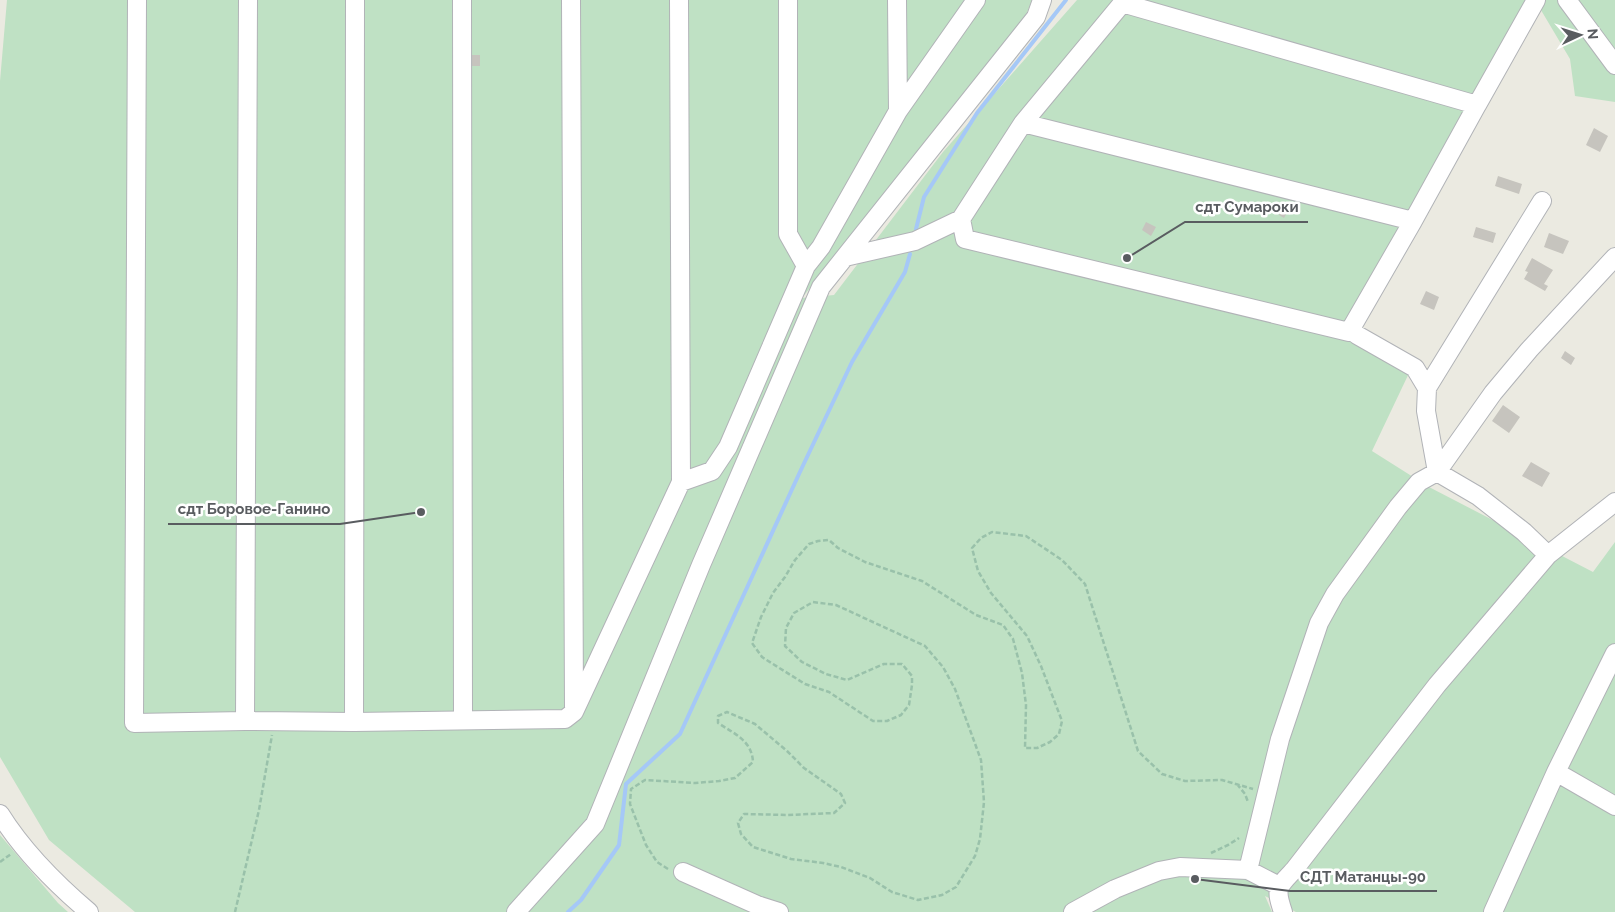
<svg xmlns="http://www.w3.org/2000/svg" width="1615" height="912" font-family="Raleway,sans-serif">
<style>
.green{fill:#bfe1c4}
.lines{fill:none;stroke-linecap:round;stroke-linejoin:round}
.stream{stroke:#a5c8f7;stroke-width:4}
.building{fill:#c6c4be}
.minor-casing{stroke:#b1b3b7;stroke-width:20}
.path{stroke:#99c1aa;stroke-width:2.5;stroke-dasharray:5 2.5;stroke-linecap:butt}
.minor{stroke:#fff;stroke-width:18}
.leader{fill:none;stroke:#595c60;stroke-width:2}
.callout-dot{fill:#595c60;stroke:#fff;stroke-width:2}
.callout-label{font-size:15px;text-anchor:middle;font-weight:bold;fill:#595c60;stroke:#fff;stroke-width:5;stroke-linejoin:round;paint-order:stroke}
</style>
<rect width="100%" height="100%" fill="#ebeae1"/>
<path class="green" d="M7,0H1032L1026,15L802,298L834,295L943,152L1077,0H1528L1350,332L1410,371L1372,451L1429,487L1593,572L1615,542V912H1296L1265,896L1272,912H135L49,840L0,757V81Z
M1535,0H1615V102L1575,96L1570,59Z
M0,835L58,903L68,912H0Z"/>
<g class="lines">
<path class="stream" d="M916,229L924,197L977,113L1066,0
M568,912L581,900L619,845L626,784L680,734L799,474L852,362L905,272L910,254"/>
</g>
<path class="building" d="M467,55H480V66H468Z
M1594,128L1608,136L1600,152L1586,145Z
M1498,176L1522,184L1519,194L1495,186Z
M1284,204L1290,207L1284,218L1279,215Z
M1146,222L1156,227L1151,236L1142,230Z
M1476,227L1496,233L1493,243L1473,237Z
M1549,233L1569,241L1563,254L1544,247Z
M1532,258L1553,270L1544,284L1548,286L1545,291L1524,279L1528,272L1525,271Z
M1426,291L1439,297L1434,310L1420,304Z
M1565,351L1575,358L1571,365L1561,358Z
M1503,405L1520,417L1509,433L1492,421Z
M1531,462L1550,473L1542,487L1522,476Z"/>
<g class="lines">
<g class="minor-casing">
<path id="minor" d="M137,0L134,723L245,721L354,722L565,719L574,712L681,482L679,0
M462,0L463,720
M571,0L574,707
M788,0V234L806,266
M897,0L898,111
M1567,0L1615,65
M1122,3L1477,105L1536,0
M1023,123L1413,221L1477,105
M961,219L965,239L1349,332L1413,221
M845,257L915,241L961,219L1023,123L1125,0
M1357,335L1415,368L1427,388L1426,411L1437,472L1478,496L1524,532L1548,555
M1427,388L1542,201
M681,482L712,471L728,447L806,266L821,247L898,111L976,0
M1615,653L1556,772L1615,806
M245,721L248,0
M354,722L355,0
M0,814C23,851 56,884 89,912
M1248,870L1280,739L1319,623L1335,594L1398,507L1419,482L1437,472L1493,393L1529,350L1615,257
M683,872L757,905L779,912
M516,912L595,824L701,565L821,287L1036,17L1042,0
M1073,912L1115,889L1159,871L1180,867L1248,870L1279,886
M1283,912C1275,888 1277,888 1294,870L1437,685L1548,555L1615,502
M1493,912L1556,772"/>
</g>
<path class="path" d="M1237,784L1245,794L1248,802
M1211,853L1228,845L1239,838
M0,862L11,854
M668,869L657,862L646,845L630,804L631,789L645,780L695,783L719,781L735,778L753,762C752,741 735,734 718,723V716L727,712L755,724L787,751L804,768L841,794L845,803L834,813L787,815L744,814L738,823L741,834L753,847L791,859L823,863L841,867L870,878L892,892L918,900L942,895L956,887L975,856L980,839L984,802L981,760L955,689L943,667L925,646L836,605L813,602L794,613L786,628L785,646L802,662L826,674L847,680L884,664H902L912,676V685L909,705L901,715L887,721H873L829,692L805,684L773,664L762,657L752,643L761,617L773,593L785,577L795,560L809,544L818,541L829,540L838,548L865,562L922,581L976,615L1003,625L1013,639L1022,673L1026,705L1025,748H1037L1050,742L1059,734L1062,721L1041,666L1027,636L991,593L978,571L972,548L981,538L992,532L1026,536L1062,560L1085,584L1138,751L1162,774L1185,781L1222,780L1253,789
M235,912L259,810L272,735"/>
<use href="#minor" class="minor"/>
</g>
<path class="leader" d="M1127 258L1185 222H1308M421 512L340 524H168M1195 879L1290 891H1437"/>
<g class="callout-dot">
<circle cx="1127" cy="258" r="5"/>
<circle cx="421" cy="512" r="5"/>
<circle cx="1195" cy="879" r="5"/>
</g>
<g class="callout-label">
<text x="1247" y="212">сдт Сумароки</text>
<text x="254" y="514">сдт Боровое-Ганино</text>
<text x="1363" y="882">СДТ Матанцы-90</text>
</g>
<g transform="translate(1580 35) rotate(86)" stroke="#ffffff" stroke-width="4" paint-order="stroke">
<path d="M0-4L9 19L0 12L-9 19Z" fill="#595c60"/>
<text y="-8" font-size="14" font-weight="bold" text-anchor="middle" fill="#595c60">N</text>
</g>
</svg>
